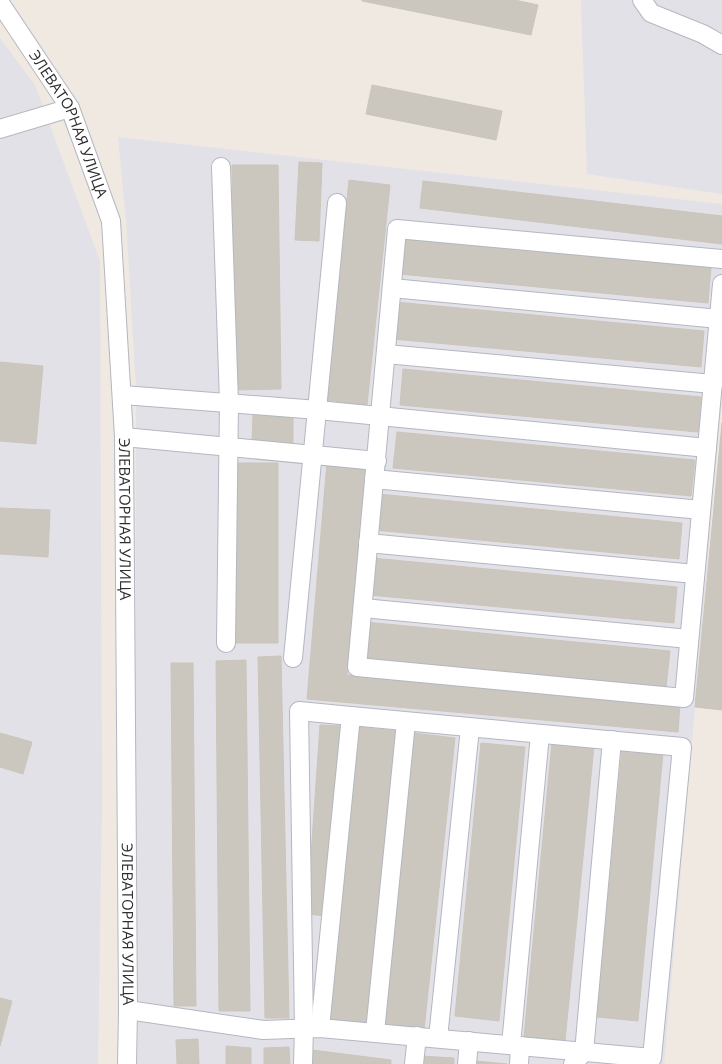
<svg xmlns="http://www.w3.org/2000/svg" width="722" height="1064" font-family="'Open Sans',sans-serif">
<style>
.industrial{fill:#e3e1e8}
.building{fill:#cbc7bf;stroke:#cbc5ba}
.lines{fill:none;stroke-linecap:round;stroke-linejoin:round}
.minor-casing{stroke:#b4b7c1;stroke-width:20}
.minor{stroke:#fff;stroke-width:18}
.labels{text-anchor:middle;stroke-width:5;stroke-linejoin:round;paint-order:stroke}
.street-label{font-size:15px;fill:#2e2e2e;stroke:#fff}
</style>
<rect width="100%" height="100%" fill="#efe9e1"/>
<path class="industrial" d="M581,0H722V194L587,174Z
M0,38L35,85L100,261L102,803L98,1064H0Z
M118,137L722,204V397L664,1064H134L136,388L126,219Z"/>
<path class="building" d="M362,0H515L538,5L531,35L362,1Z
M372,85L502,111L496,140L366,114Z
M299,162L322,163L319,241L295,240Z
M232,165H278L281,389L235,390Z
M349,180L390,185L367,405L326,400Z
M423,181L722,216V244L420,208Z
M402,238L711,267L708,303L399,274Z
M395,302L704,331L701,367L392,339Z
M0,362L43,366L36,444L0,441Z
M403,369L701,397L698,432L400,405Z
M253,415L293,416V443L252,442Z
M722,423V710L695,707Z
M397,432L695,460L691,496L393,468Z
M327,462L367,466L347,675L680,705L678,732L307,699Z
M236,463H278V643H236Z
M378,494L682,523L679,559L374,530Z
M0,508L50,510L48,557L0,554Z
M372,558L677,587L674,623L369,595Z
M365,622L670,651L666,687L362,658Z
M281,656L289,1018H265L258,657Z
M246,660L250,1011H219L216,661Z
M171,663H193L196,1006H174Z
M320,725L342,726L327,916L307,914Z
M358,727L396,731L366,1023L328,1019Z
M0,733L32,742L23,774L0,767Z
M413,733L455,738L424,1030L382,1026Z
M552,742L594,746L565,1041L524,1037Z
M481,743L525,747L499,1021L455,1016Z
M622,749L663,753L638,1021L597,1017Z
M0,998L12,1001L0,1046Z
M198,1039L199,1064H177L176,1040Z
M226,1046L251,1048V1064H226Z
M289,1047L290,1064H264V1048Z
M312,1050L391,1060V1064H312Z
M420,1056L454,1058V1064H419Z
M476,1061L507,1064H475Z"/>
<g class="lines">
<g class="minor-casing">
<g id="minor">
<path d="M642,0L651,13L703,34L722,45"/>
<path id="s1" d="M0,3L70,108L111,221L124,437L128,1010L127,1064"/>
<path d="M0,129L70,108"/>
<path d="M221,167L229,403L226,643"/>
<path d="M722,259L397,229L357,667L684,698L722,284"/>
<path d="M392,288L719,319"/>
<path d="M386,354L713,384"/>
<path d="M123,395L318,410L707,448"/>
<path d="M124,437L377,461"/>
<path d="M374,479L701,510"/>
<path d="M368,543L695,574"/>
<path d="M363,608L689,639"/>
<path d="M293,658L337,203"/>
<path d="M128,1010L263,1030L320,1028L351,716L682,747L652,1058L320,1028"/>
<path d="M375,1032L406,722"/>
<path d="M438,1038L470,728"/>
<path d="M511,1045L540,734"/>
<path d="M303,1064L304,1028L299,711L351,716"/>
<path d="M414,1064L417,1036"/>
<path d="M467,1064L469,1041"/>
<path d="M519,1064L520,1046"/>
<path d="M573,1064L584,1052L612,740"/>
</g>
</g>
<use href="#minor" class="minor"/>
</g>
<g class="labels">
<g class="street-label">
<text dy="5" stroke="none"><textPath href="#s1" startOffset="140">ЭЛЕВАТОРНАЯ УЛИЦА</textPath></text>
<text dy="5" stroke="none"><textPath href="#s1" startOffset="545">ЭЛЕВАТОРНАЯ УЛИЦА</textPath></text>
<text dy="5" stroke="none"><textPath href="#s1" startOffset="950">ЭЛЕВАТОРНАЯ УЛИЦА</textPath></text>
</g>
</g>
</svg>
